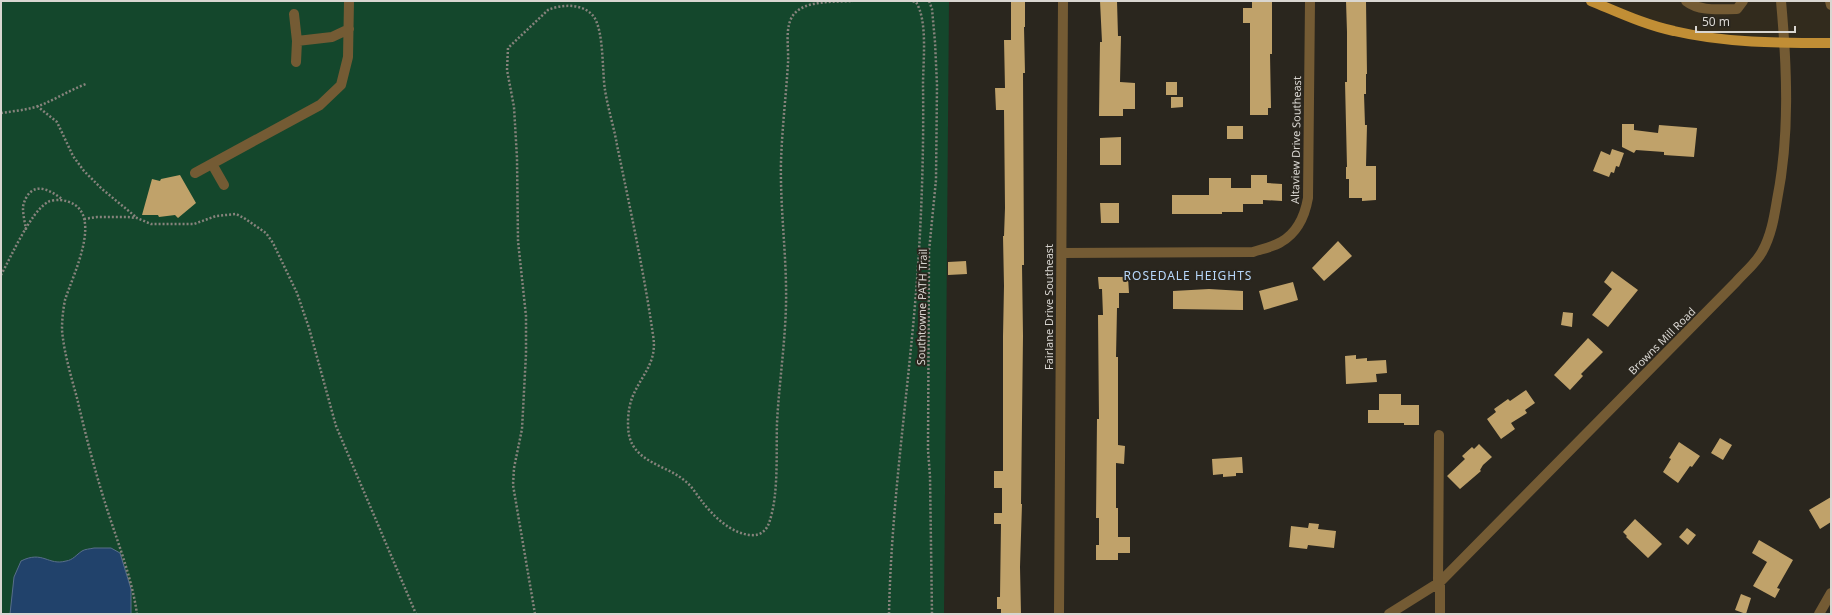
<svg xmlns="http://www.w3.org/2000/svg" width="1832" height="615" font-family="'Noto Sans',sans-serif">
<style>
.built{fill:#322b1d}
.green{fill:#14472c}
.water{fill:#21426b;stroke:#586e8a}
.building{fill:#c0a26a}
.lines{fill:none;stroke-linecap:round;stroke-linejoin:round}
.path{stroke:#86837c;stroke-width:2.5;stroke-dasharray:2 2;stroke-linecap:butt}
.minor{stroke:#745b34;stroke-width:10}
.major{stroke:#c18e35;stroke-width:10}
.labels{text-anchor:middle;stroke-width:4;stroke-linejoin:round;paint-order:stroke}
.street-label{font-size:11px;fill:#d9d6d1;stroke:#2a261e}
.neighbourhood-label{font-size:12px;letter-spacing:1px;fill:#b8d8fb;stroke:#2a261e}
</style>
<rect width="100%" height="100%" fill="#2a261e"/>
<path class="built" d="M1601,1H1831V42L1711,44Z"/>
<path class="green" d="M1,1H949L944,614H1Z"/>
<path class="water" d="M94,548H111L120,553L131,589V614H10L14,577L21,561C43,550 48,566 66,561C73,560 76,555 82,551C85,549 90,549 94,548Z"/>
<path class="building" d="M1011,1H1025V27H1024L1025,73H1023L1024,265H1022L1023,336L1021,504H1022L1020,567L1021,614H1001V609H997V597H1000L1001,524H994V513H1002V488H994V471H1003V336L1004,286L1003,236H1004L1005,208L1004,110H996L995,88H1005L1004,40H1011Z
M1100,1H1117L1118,36H1121L1120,82L1135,83V109H1123V116H1099L1100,42H1102Z
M1252,1H1272V54H1270L1271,108H1268V115H1250V23H1243V8H1252Z
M1346,1H1366L1367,74H1366V94H1364L1365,125H1367L1366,166H1376V200L1362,201V198H1349V179H1346V167H1347L1345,82H1347V32Z
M1166,82H1177V95H1166Z
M1171,97H1183V107L1171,108Z
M1622,124H1634V130L1658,133L1659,125L1697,128L1694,157L1664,155V152L1636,150L1634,153L1622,147Z
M1227,126H1243V139H1227Z
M1121,137V165H1100V138Z
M1612,149L1624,153L1619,167L1616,166L1614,173L1611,172L1609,177L1593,171L1601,151L1610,155Z
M180,175L196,203L178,218L175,215L159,217L158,215H142L152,179L160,181L161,179Z
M1251,175H1267V183L1282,184V201L1263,200V204H1243V212H1222V214H1172V195H1209V178H1231V188H1251Z
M1100,203H1119V223H1101Z
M1338,241L1352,256L1324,281L1312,268Z
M966,261L967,274L948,275V262Z
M1612,271L1638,290L1608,327L1592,315L1612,289L1604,282Z
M1098,277H1128L1129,293H1119V308H1117L1116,357H1118V445L1125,446L1124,464L1116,463V508H1118V537H1130V553H1118V560H1096V545H1099V518H1096L1097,419H1099L1098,315H1103L1102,289H1099Z
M1293,282L1298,300L1264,310L1259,291Z
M1209,289L1243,291V310L1173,309V291Z
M1563,312L1573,313L1572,327L1561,325Z
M1588,338L1603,352L1581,374L1583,376L1570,390L1554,375Z
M1356,355V359L1367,358V361L1386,360L1387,373L1376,374L1377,382L1346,384L1345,356Z
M1526,390L1535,403L1525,410L1527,413L1511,423L1515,429L1501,439L1487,419L1496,412L1494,409L1508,399L1510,401Z
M1379,394H1401V405H1419V425H1404V423H1368V410H1379Z
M1720,438L1732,445L1723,460L1711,453Z
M1679,442L1700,456L1692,467L1690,466L1678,483L1663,472L1671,459L1669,458Z
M1479,444L1492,457L1483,465L1480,470L1481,471L1460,489L1447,476L1465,459L1462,456L1472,447L1474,449Z
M1242,457L1243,473H1236V476L1223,477V474L1213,475L1212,459Z
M1831,497V522L1820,529L1809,510Z
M1635,519L1662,544L1648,558L1626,537L1627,536L1623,532Z
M1309,523L1319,524L1318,529L1336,531L1334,548L1308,545L1307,549L1289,547L1291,526L1308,528Z
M1687,528L1696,535L1688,545L1679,537Z
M1759,540L1793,560L1777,588L1780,589L1775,598L1753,586L1767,562L1752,553Z
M1741,594L1751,598L1746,614L1735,610Z"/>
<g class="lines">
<path class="path" d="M929,1L932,9L935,42L937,85L936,180L929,251L928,450L930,476L932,614
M37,106L57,122L73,156L84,171L102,189L136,217
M1,113C14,111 28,110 41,105C56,99 70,90 86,84
M84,219L97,217H128L137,218L151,224H194L216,216L236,214L244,218L266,233L273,243L297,293L309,328L336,426L416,614
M26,230C25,223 23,215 23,208C23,204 25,200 27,196C37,182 51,191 62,199
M1,275C11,257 31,211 48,202C51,200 57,200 60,200C109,205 73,274 65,300C63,310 62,320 62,330C64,353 71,376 77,398C86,437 96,475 108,512C119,546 132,579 137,614
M535,614L513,485L514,468L522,429L526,354V316L518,241L517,158L514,107L507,70L508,48L548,10C562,4 584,3 594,17C604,32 602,71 605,90C608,109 614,127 617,145C630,208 644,272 653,335C658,363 641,375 632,398C628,409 627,424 629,435C635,463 667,465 685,481C692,486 696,494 701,500C712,515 731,534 751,535C760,536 766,531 769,523C779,495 776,453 777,423C779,384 785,345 786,305C787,257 780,210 781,162C782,129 786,96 788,63C789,48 784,26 794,14C806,0 835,2 853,1
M889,614C891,514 905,415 914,316C921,239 924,161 923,85C923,62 928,21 916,2L911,1"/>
<path class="minor" d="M1686,1C1700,12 1720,9 1737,9L1743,1
M1830,1L1831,5
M294,14L297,41L332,37L349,29
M296,62L297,41
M212,164L224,185
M195,173L320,105L341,85L348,57L349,1
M1062,253L1253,252C1262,249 1273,247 1281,242C1297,233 1305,215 1308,198L1310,1
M1440,582V614
M1438,583L1439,435
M1059,614L1063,1
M1389,614L1440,582L1736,282C1744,273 1756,263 1762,252C1771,236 1774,218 1777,200C1790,135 1787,67 1781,1
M1819,614L1831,593"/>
<path class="major" d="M1591,1C1618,12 1645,25 1674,31C1725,43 1778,43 1831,43"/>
</g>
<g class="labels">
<g class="street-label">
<text transform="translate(1296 140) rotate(-89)" y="4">Altaview Drive Southeast</text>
<text transform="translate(922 307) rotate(-89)" y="4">Southtowne PATH Trail</text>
<text transform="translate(1049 307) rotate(-90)" y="4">Fairlane Drive Southeast</text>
<text transform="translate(1662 341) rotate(-45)" y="4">Browns Mill Road</text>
</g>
<g class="neighbourhood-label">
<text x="1188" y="280">ROSEDALE HEIGHTS</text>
</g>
</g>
<rect width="1832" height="615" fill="none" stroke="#d9d6d1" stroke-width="4"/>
<path d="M1696 26v6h99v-6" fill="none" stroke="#d9d6d1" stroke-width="2"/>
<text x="1702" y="26" font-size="12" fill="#d9d6d1" stroke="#2a261e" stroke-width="3" paint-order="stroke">50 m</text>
</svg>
